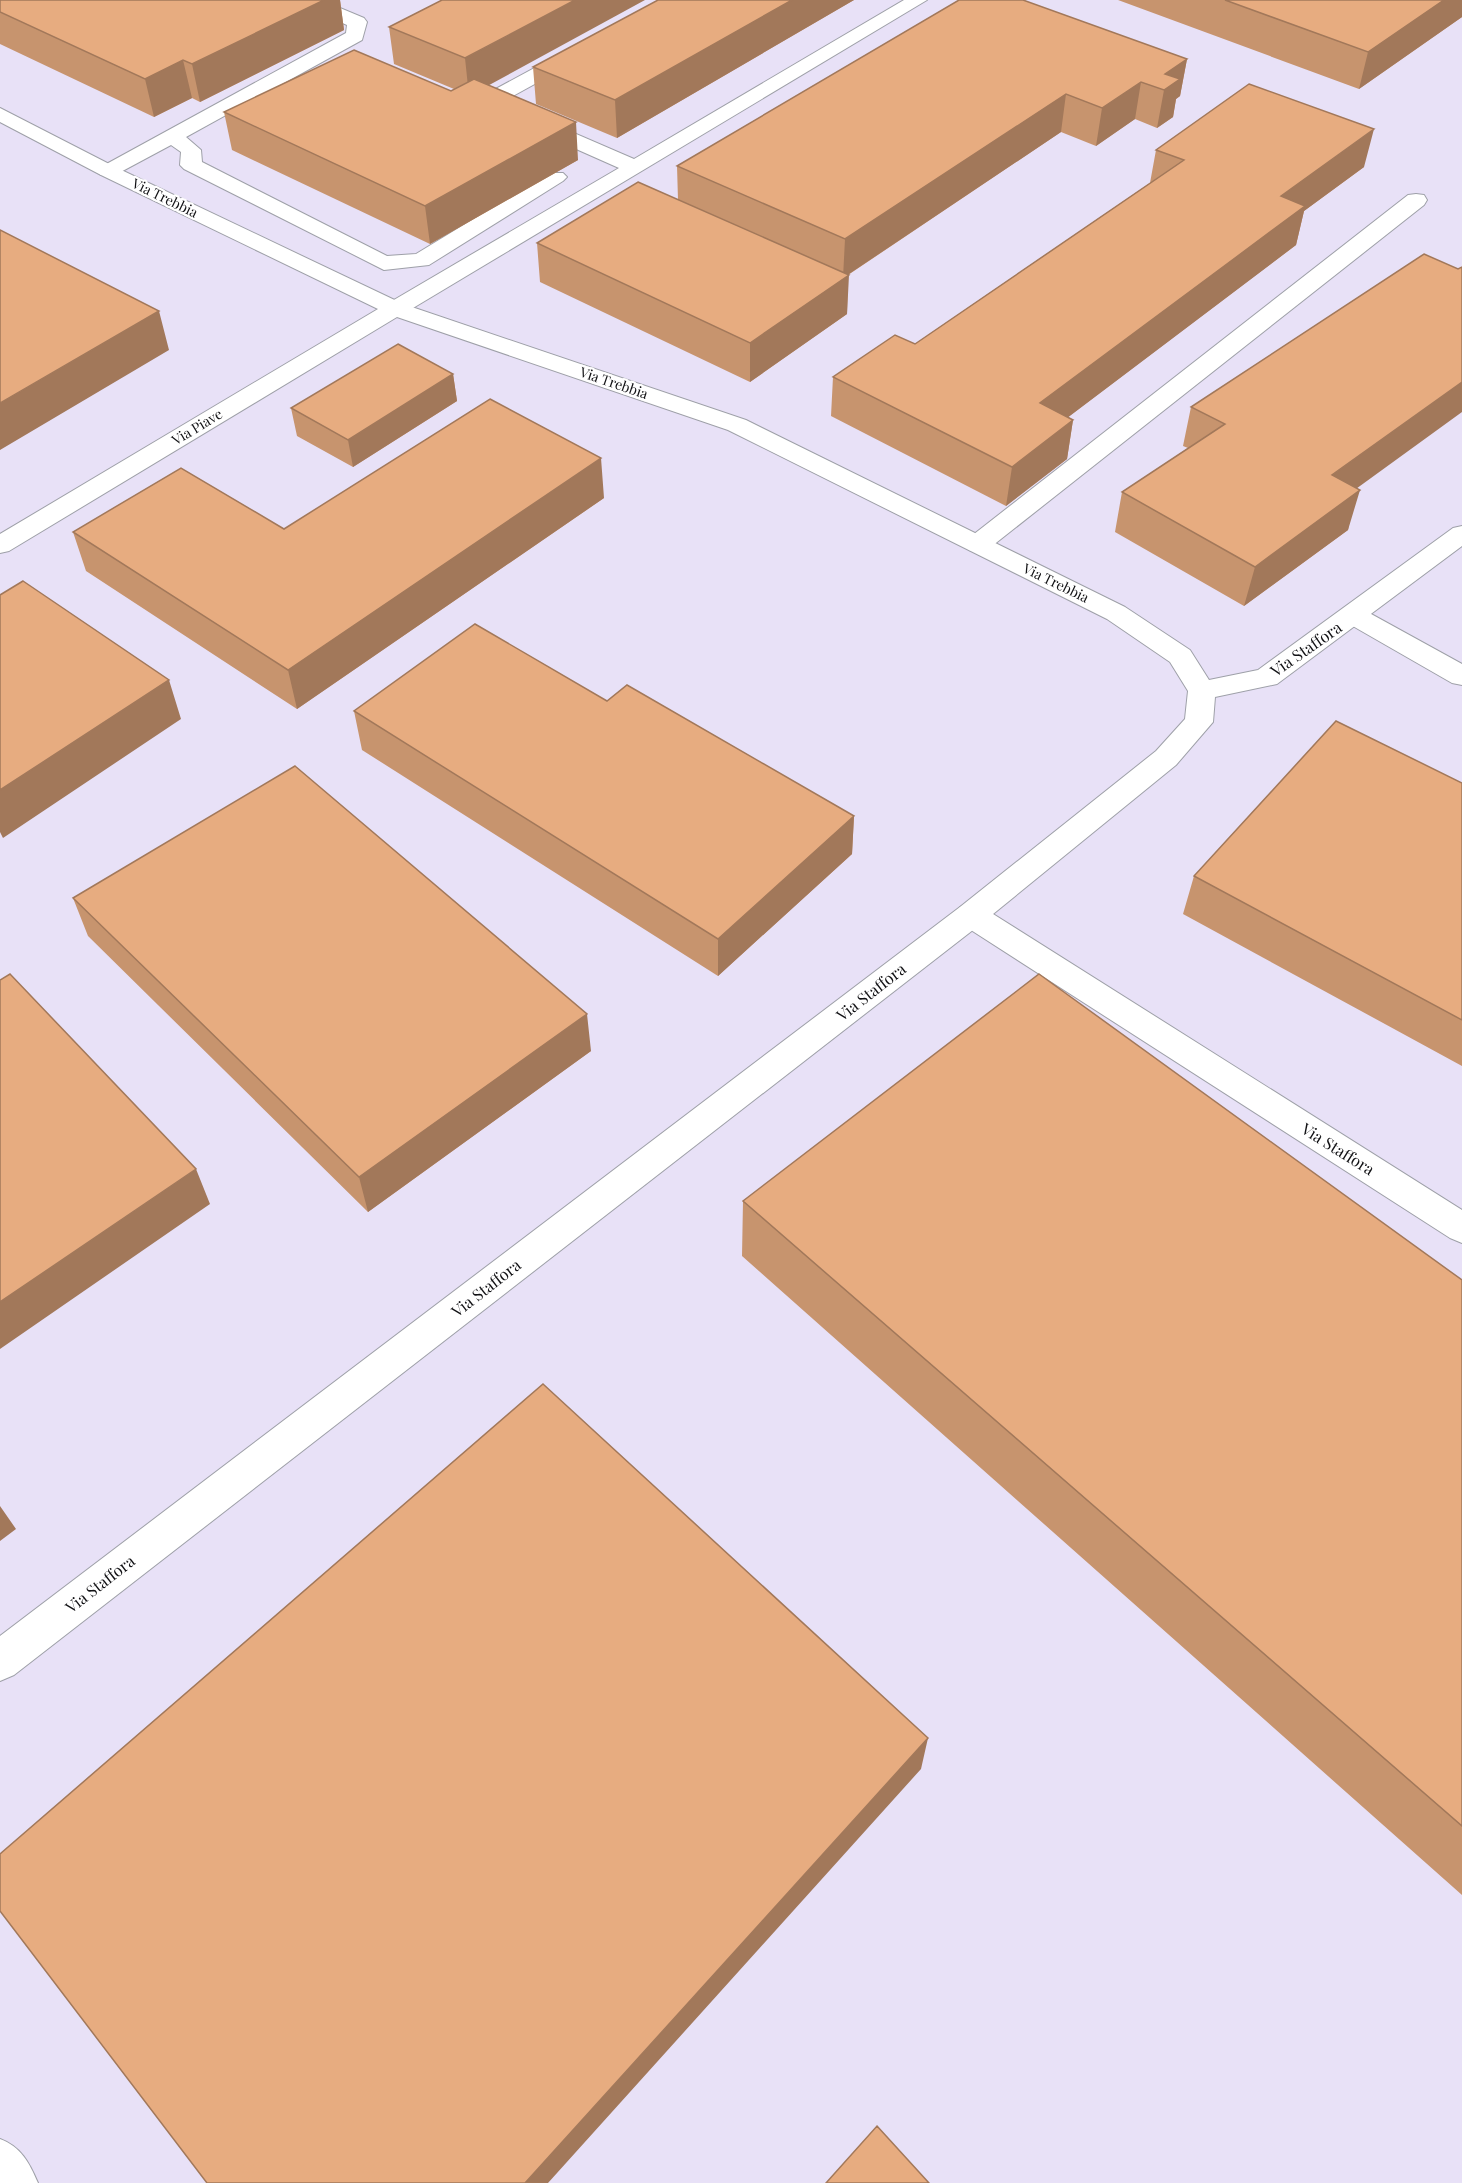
<svg xmlns="http://www.w3.org/2000/svg" width="1462" height="2183" font-family="'Playfair Display',serif">
<style>
.industrial{fill:#e8e1f7}
.lines{fill:none;stroke-linecap:round;stroke-linejoin:round}
.lane-casing{stroke:#9ea0a8;stroke-width:2}
.street-casing{stroke:#9ea0a8;stroke-width:2}
.lane{fill:#fff;fill-rule:evenodd}
.street{fill:#fff;fill-rule:evenodd}
.wall{fill:#c7946e}
.shaded-wall{fill:#a2785a}
.building{fill:#e7ac80;stroke:#a2785a;stroke-width:1.5}
.labels{text-anchor:middle;stroke-width:4.5;stroke-linejoin:round;paint-order:stroke}
.far-street-label{font-size:14px;fill:#111114;stroke:#fff}
.street-label{font-size:16px;fill:#111114;stroke:#fff}
</style>
<rect width="100%" height="100%" fill="#edeff7"/>
<path class="industrial" d="M0,0H1462V2183H0Z"/>
<g class="lines">
<g class="lane-casing">
<path id="lane" d="M296,0H321L364,18L367,22L362,40L186,137L201,150L202,162L387,256L416,254L549,173H563L567,177L563,181L429,265L384,270L184,169L180,165L181,152L171,145L115,175H101L97,171L101,167L346,33L347,25L298,4Z
M904,0H927L403,314H387L384,309L387,304L619,168L479,106L476,102L479,98L566,51H580L583,55L580,59L502,102L634,159Z
M1416,194L1424,195L1427,200L1424,205L987,550L978,552L969,550L965,544L969,538L1408,195Z
M1353,606L1362,609L1462,664V685L1452,683L1344,621L1340,615L1344,609Z
M971,904L982,907L1462,1210V1243L1450,1238L960,923L956,915L960,907Z
M0,2139C21,2147 29,2162 38,2183H0Z"/>
</g>
<g class="street-casing">
<path id="street" d="M0,108L115,167L403,304L746,420L1125,607L1190,650L1209,680L1258,670L1453,528L1462,526V546L1277,684L1215,697L1213,722L1176,765L982,923L14,1675L0,1681V1636L960,907L1156,751L1185,719L1188,691L1170,662L1107,619L728,430L397,317L9,551L0,553V534L378,309L101,175L0,122Z"/>
</g>
<use href="#lane" class="lane"/>
<use href="#street" class="street"/>
</g>
<path class="wall" d="M0,0H340L344,30L200,102L192,98L154,117L0,44Z
M442,0L488,85L578,160L430,244L232,150L224,112L451,91L454,89L394,64L389,27Z
M658,0H854L617,138L536,104L533,67Z
M1118,0H1462V17L1359,89Z
M1187,59L1180,96L1176,99L1173,117L1157,128L1135,119L1096,146L1061,132L848,275L847,314L750,382L540,282L537,243L678,200L677,166Z
M1156,150L1364,167L1304,211L1296,245L1068,417L1073,420L1067,459L1006,506L831,416L833,377L915,344L1150,183Z
M453,374L457,401L353,467L297,436L291,408Z
M1191,407L1356,488L1348,530L1244,606L1115,532L1122,492L1188,448L1183,446Z
M604,498L297,709L86,571L73,532L284,529Z
M607,701L854,816L852,854L718,976L362,750L354,711Z
M1462,783V1066L1183,914L1194,876Z
M73,898L591,1051L368,1212L88,936Z
M743,1201L1462,1280V1895L742,1256Z"/>
<path class="shaded-wall" d="M324,0H340L344,30L200,102L192,64Z
M575,0H645L469,96L465,58Z
M792,0H854L617,138L615,100Z
M1444,0H1462V17L1359,89L1368,52Z
M1187,59L1180,96L1176,99L1173,117L1157,128L1164,90L1165,74Z
M183,60L192,98L154,117L145,79Z
M1141,82L1135,119L1096,146L1102,108Z
M1066,94L1061,132L843,278L845,239Z
M576,122L578,160L430,244L425,206Z
M1374,129L1364,167L1304,211L1296,245L1034,443L1040,403L1281,196Z
M849,275L847,314L750,382V343Z
M159,311L169,350L0,450V403Z
M453,374L457,401L353,467L348,440Z
M1462,382V412L1320,515L1332,475Z
M1073,420L1067,459L1006,506L1012,467Z
M601,458L604,498L297,709L288,670Z
M1360,490L1348,530L1244,606L1255,567Z
M169,680L181,719L3,838L0,832V790Z
M854,816L852,854L718,976V939Z
M587,1014L591,1051L368,1212L359,1177Z
M196,1169L210,1204L0,1349V1302Z
M0,1506L16,1529L0,1541Z
M928,1738L921,1769L548,2183H525Z"/>
<path class="building" d="M0,0H324L192,64L183,60L145,79L0,12Z
M442,0H575L465,58L389,27Z
M658,0H792L615,100L533,67Z
M959,0H1023L1187,59L1165,74L1180,79L1164,90L1141,82L1102,108L1066,94L845,239L677,166Z
M1225,0H1444L1368,52Z
M354,50L451,91L474,79L576,122L425,206L224,112Z
M1249,84L1374,129L1281,196L1305,206L1040,403L1073,420L1012,467L833,377L895,335L915,344L1184,160L1156,150Z
M638,182L849,275L750,343L537,243Z
M0,230L159,311L0,403Z
M1424,254L1458,269L1462,267V382L1332,475L1360,490L1255,567L1122,492L1225,424L1191,407Z
M398,344L453,374L348,440L291,408Z
M490,399L601,458L288,670L73,532L181,468L284,529Z
M23,581L169,680L0,790V595Z
M475,624L607,701L627,685L854,816L718,939L354,711Z
M1336,721L1462,783V1020L1194,876Z
M295,766L587,1014L359,1177L73,898Z
M10,974L196,1169L0,1302V980Z
M1039,974L1462,1280V1826L743,1201Z
M543,1384L928,1738L525,2183H207L0,1911V1854Z
M877,2126L929,2183H826Z"/>
<g class="labels">
<g class="far-street-label">
<text transform="translate(165 198) rotate(26)" y="5">Via Trebbia</text>
<text transform="translate(614 383) rotate(19)" y="5">Via Trebbia</text>
<text transform="translate(197 427) rotate(-31)" y="5">Via Piave</text>
<text transform="translate(1056 583) rotate(26)" y="5">Via Trebbia</text>
</g>
<g class="street-label">
<text transform="translate(1306 649) rotate(-35)" y="6">Via Staffora</text>
<text transform="translate(871 992) rotate(-38)" y="6">Via Staffora</text>
<text transform="translate(1338 1149) rotate(32)" y="6">Via Staffora</text>
<text transform="translate(486 1288) rotate(-38)" y="6">Via Staffora</text>
<text transform="translate(100 1584) rotate(-38)" y="6">Via Staffora</text>
</g>
</g>
</svg>
